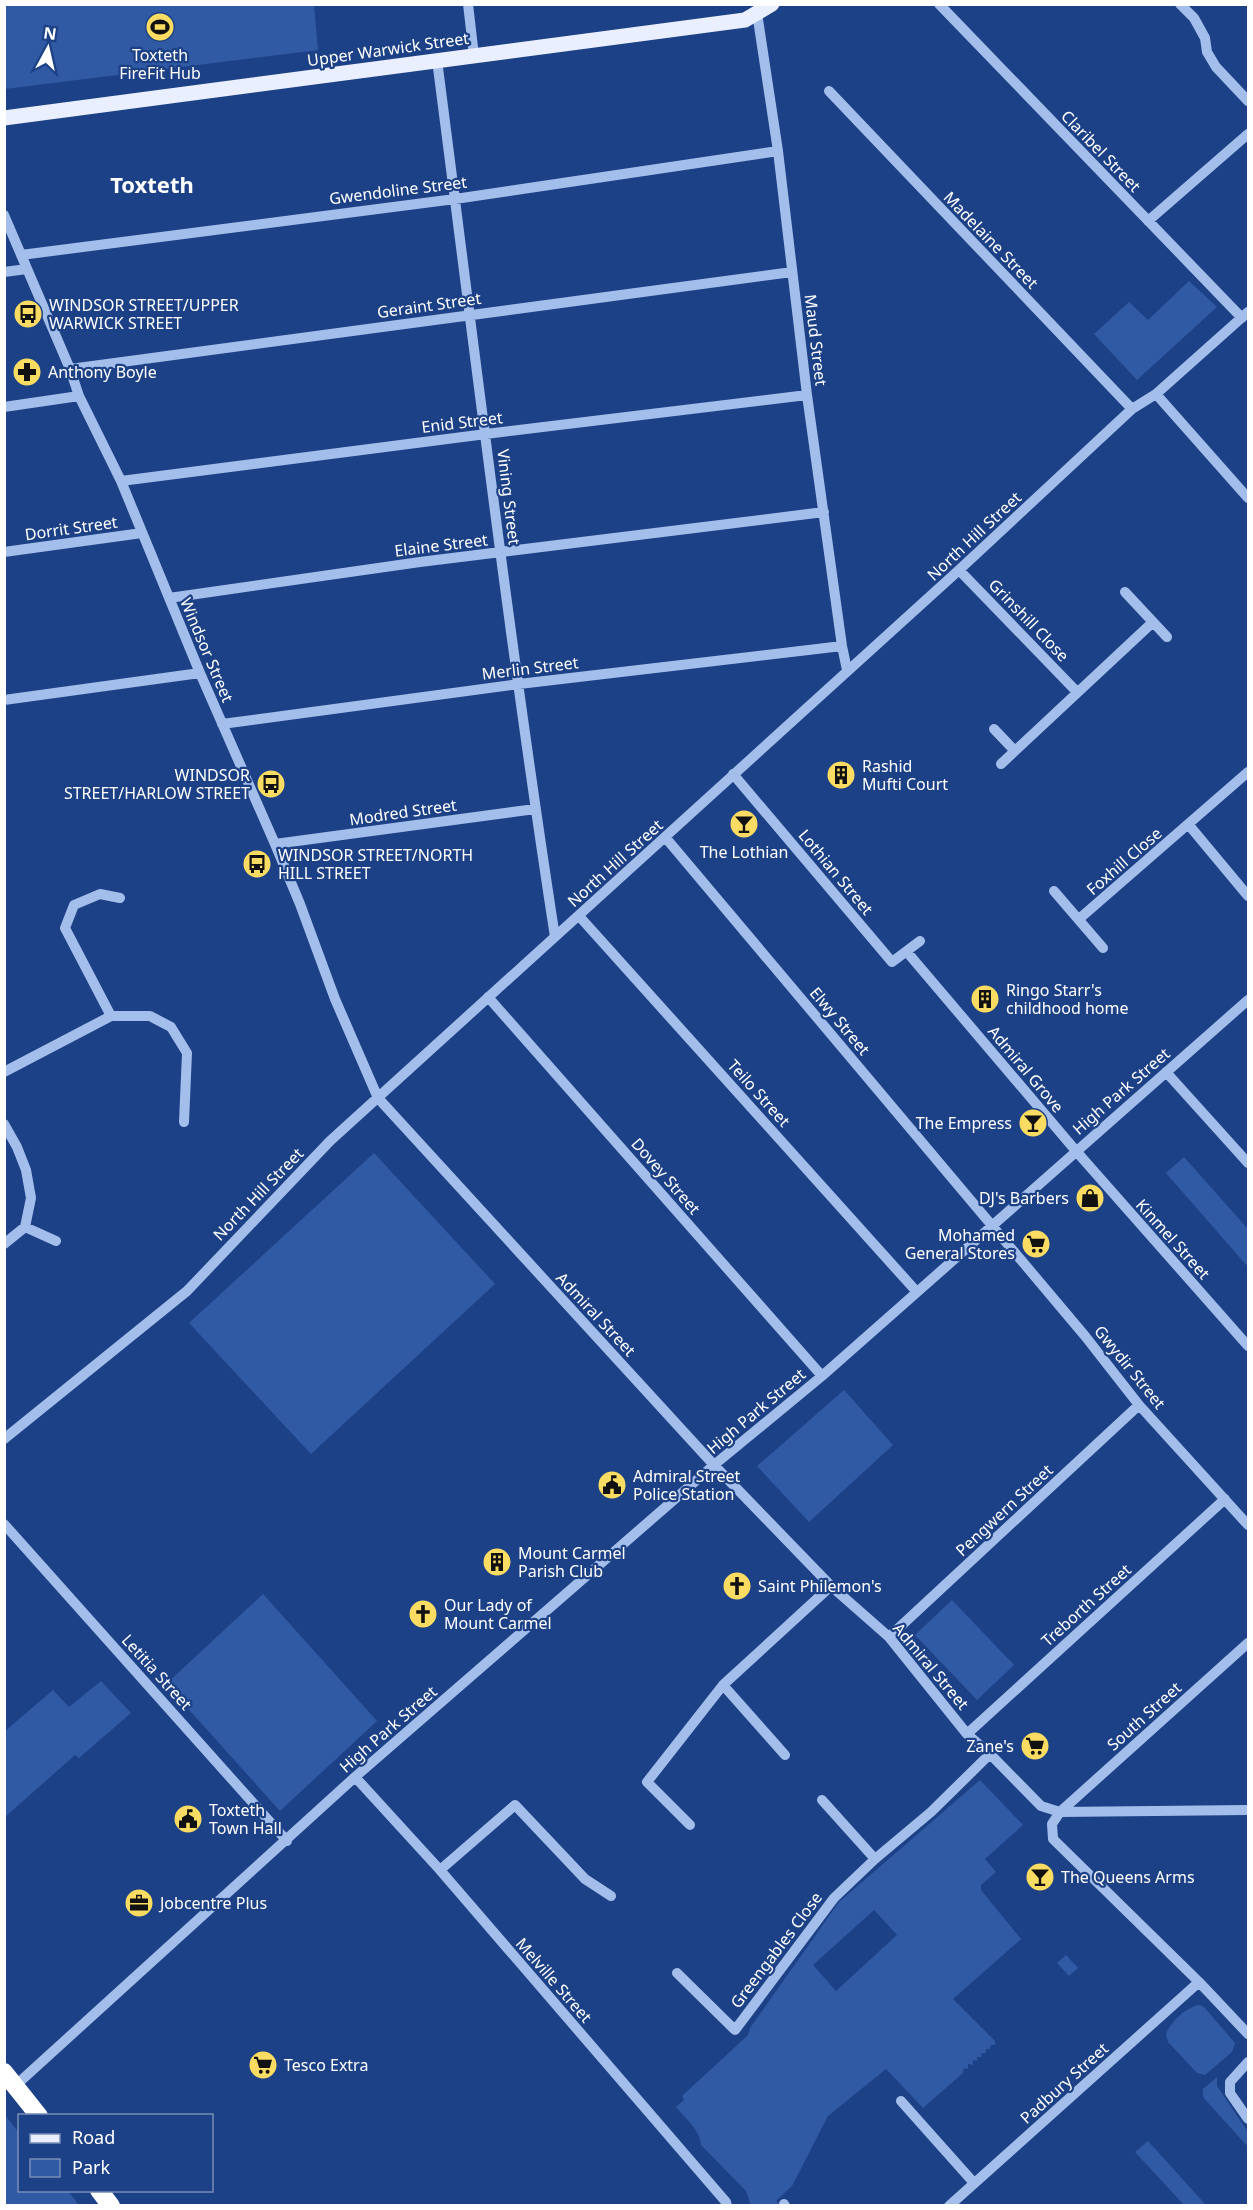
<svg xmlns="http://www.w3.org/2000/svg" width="1253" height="2210" font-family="'Noto Sans',sans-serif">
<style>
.green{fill:#305aa4;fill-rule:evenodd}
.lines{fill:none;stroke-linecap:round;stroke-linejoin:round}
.minor{stroke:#a4beeb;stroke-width:10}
.major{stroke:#e9effe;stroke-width:15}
.highway{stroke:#fff;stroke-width:18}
.labels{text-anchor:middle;stroke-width:4.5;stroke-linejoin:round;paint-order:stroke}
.street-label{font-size:16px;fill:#fff;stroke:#1d4186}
.poi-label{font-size:16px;fill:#fff;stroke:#1d4186;text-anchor:start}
.district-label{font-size:22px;font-weight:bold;fill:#fff;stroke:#1d4186}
</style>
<rect width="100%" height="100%" fill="#1d4186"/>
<path class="green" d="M4,5H314L318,50L5,89Z
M1189,281L1217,307L1137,380L1094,334L1129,302L1148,320Z
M374,1153L495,1284L311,1454L189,1323Z
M1184,1157L1248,1229V1267L1166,1173Z
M844,1390L893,1445L809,1522L757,1466Z
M263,1594L377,1721L280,1811L166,1684Z
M952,1600L1014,1665L977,1700L915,1635Z
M101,1681L131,1713L79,1758L75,1755L5,1817V1731L53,1690L69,1707Z
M980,1780L1023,1825L985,1859L996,1872L981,1885V1890L1021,1939L953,1999L995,2041V2045H991L990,2049H986V2053H982L981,2057H977V2061L973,2060V2065L968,2064V2069L964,2068L963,2073L923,2108L886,2069L828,2116L792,2186L776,2201L780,2205L751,2206L746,2191L701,2145C700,2130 686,2119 676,2107L684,2100L682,2096L748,2035L750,2028L839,1902ZM874,1910L897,1935L836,1991L813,1965Z
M1066,1955L1078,1968L1069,1976L1057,1963Z
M1200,2005L1204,2007L1235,2043L1232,2052L1205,2075L1197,2073L1168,2042L1166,2035C1169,2023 1187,2006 1200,2005Z
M1217,2077V2086L1248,2132V2147L1203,2097V2089Z
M5,2115L19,2133L20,2190L68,2191L79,2205H5Z
M1148,2141L1206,2205H1184L1135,2152Z"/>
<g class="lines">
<path class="minor" d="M468,4L474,56
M939,4L1242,318
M1180,4L1194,18L1205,38L1207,52L1216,67L1248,101
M757,13L778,151L807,395L842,646L847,670
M437,60C475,353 510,646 555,937
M829,91L1132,409
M4,215L70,369L79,396L121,481L200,673L275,844L300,904L335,999L378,1098L714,1465L831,1586L889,1637L967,1734L990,1754L1041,1806L1060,1812L1248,1810
M1148,221L1248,134
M21,255L455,199L778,151
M4,272L27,269
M70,369L792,272
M1156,394L1248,498
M4,407L79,396
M121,481L486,434L807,395
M4,552L142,533
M959,570L1077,692
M1125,592L1167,637
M169,598L420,562L824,512
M4,700L200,673
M222,724L519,684L842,646
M994,729L1015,751
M1001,764L1153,622
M733,774L892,962L920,941
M1188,824L1248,896
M665,837L1085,1336L1139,1405L1248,1525
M275,844L535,809
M1054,891L1103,948
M579,916L916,1291
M1079,919L1248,772
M907,952L1076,1151L1248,1346
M488,997L822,1376
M111,1016L65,928L74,905L100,894L120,898
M4,1072L111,1016H150L171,1027L187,1053L184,1122
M1166,1072L1248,1163
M4,1124L17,1147L26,1170L31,1198L25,1227L4,1244
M25,1227L56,1241
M4,1439L187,1291L330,1141L959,570L1132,409L1156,394L1248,312
M4,1524L287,1841
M889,1637L1139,1405
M1248,1643L1060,1812L1052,1824L1053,1839L1199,1982L1248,2034
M723,1685L785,1755
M967,1734L1225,1499
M355,1777L440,1870L726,2202L727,2206
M822,1800L875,1859
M690,1825L647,1782L723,1685L831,1586
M440,1870L515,1805L585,1879L611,1896
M677,1973L735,2030L834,1898L875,1859L931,1812L990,1754
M1248,2062L1230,2082V2093L1248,2119
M15,2086L355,1777L714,1465L822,1376L1248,1000
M901,2101L974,2183
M784,2204L785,2206
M949,2206L1199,1982"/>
<path class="major" d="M4,118L745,20L772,4"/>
<path class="highway" d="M4,2072L39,2116
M99,2190L111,2206"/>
</g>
<defs>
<g id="stadium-disc" transform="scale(1.5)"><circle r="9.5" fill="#fbdc62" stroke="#1d4186"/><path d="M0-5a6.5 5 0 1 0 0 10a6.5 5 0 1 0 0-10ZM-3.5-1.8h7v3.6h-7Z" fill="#111"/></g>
<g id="bus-disc" transform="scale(1.5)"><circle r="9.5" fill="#fbdc62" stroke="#1d4186"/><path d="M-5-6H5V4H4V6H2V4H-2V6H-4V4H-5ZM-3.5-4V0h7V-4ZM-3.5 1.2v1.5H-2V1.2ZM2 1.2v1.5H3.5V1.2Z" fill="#111"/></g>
<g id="pharmacy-disc" transform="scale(1.5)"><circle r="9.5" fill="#fbdc62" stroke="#1d4186"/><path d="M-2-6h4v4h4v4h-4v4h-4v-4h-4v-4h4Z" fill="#111"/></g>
<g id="building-disc" transform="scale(1.5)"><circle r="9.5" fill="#fbdc62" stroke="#1d4186"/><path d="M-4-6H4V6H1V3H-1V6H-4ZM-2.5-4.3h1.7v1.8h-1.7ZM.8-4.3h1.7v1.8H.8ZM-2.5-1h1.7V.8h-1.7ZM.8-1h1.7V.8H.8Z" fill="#111"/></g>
<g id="bar-disc" transform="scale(1.5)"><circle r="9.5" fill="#fbdc62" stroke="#1d4186"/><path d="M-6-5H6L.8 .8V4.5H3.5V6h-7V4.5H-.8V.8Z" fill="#111"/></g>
<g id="shop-disc" transform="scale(1.5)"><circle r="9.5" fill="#fbdc62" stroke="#1d4186"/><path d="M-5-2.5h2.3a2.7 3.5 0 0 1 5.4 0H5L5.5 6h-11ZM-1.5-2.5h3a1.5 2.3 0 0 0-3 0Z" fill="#111"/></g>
<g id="supermarket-disc" transform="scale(1.5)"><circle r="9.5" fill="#fbdc62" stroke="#1d4186"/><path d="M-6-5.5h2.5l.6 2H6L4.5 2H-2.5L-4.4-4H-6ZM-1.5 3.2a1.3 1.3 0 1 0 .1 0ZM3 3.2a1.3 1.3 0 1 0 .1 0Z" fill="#111"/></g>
<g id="civic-disc" transform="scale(1.5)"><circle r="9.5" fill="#fbdc62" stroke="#1d4186"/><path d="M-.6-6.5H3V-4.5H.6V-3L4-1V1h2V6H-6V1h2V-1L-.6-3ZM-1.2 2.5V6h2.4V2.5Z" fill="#111"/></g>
<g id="church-disc" transform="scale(1.5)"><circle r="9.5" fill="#fbdc62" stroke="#1d4186"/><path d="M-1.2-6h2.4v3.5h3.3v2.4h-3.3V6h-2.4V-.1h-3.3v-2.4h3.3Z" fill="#111"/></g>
<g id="office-disc" transform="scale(1.5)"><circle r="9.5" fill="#fbdc62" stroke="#1d4186"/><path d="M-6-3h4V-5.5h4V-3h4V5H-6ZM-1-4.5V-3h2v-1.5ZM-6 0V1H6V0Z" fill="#111"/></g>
</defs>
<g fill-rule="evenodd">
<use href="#stadium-disc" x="160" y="27"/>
<use href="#bus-disc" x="28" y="314"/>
<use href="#pharmacy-disc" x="27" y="372"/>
<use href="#building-disc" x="841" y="775"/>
<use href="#bus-disc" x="271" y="784"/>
<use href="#bar-disc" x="744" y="824"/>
<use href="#bus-disc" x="257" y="864"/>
<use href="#building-disc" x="985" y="999"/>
<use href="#bar-disc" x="1033" y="1123"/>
<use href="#shop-disc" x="1090" y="1198"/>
<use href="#supermarket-disc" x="1036" y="1244"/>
<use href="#civic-disc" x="612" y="1485"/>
<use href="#building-disc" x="497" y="1562"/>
<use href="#church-disc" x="737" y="1586"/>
<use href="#church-disc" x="423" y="1614"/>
<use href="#supermarket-disc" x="1035" y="1746"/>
<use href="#civic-disc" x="188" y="1819"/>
<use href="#bar-disc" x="1040" y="1877"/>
<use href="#office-disc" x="139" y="1903"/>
<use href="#supermarket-disc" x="263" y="2065"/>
</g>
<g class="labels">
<g class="street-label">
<text transform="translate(388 49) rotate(-8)" y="6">Upper Warwick Street</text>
<text transform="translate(1101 151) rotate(46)" y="6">Claribel Street</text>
<text transform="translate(398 190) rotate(-7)" y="6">Gwendoline Street</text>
<text transform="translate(991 240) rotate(46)" y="6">Madelaine Street</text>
<text transform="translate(429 305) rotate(-8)" y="6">Geraint Street</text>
<text transform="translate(816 340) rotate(83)" y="6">Maud Street</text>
<text transform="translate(462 422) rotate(-7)" y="6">Enid Street</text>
<text transform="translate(509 497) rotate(83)" y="6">Vining Street</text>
<text transform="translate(71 528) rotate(-8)" y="6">Dorrit Street</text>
<text transform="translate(974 536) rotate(-43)" y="6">North Hill Street</text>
<text transform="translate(441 545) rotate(-7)" y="6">Elaine Street</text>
<text transform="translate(1029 620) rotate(46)" y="6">Grinshill Close</text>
<text transform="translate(207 650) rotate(67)" y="6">Windsor Street</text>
<text transform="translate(530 668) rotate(-7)" y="6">Merlin Street</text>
<text transform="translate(403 812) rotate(-8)" y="6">Modred Street</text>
<text transform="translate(1124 861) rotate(-41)" y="6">Foxhill Close</text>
<text transform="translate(615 863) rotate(-42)" y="6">North Hill Street</text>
<text transform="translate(836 872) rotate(50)" y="6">Lothian Street</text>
<text transform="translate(840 1021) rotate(50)" y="6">Elwy Street</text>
<text transform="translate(1026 1069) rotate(50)" y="6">Admiral Grove</text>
<text transform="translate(1121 1091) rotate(-41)" y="6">High Park Street</text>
<text transform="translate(759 1093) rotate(48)" y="6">Teilo Street</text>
<text transform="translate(666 1176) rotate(49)" y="6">Dovey Street</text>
<text transform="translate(258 1194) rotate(-46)" y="6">North Hill Street</text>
<text transform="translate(1173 1239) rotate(48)" y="6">Kinmel Street</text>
<text transform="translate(596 1314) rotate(47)" y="6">Admiral Street</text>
<text transform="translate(1130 1367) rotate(51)" y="6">Gwydir Street</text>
<text transform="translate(756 1411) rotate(-40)" y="6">High Park Street</text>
<text transform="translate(1004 1510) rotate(-43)" y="6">Pengwern Street</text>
<text transform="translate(1086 1605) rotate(-42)" y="6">Treborth Street</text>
<text transform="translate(931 1666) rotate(50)" y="6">Admiral Street</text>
<text transform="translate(157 1672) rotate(48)" y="6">Letitia Street</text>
<text transform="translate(1144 1716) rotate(-42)" y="6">South Street</text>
<text transform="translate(388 1729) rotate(-41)" y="6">High Park Street</text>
<text transform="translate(776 1950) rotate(-53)" y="6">Greengables Close</text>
<text transform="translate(554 1980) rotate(49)" y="6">Melville Street</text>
<text transform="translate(1064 2083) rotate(-42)" y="6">Padbury Street</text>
</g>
<g class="poi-label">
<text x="160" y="61" text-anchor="middle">Toxteth<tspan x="160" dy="18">FireFit Hub</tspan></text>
<text x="49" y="311">WINDSOR STREET/UPPER<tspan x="49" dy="18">WARWICK STREET</tspan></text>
<text x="48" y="378">Anthony Boyle</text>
<text x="862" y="772">Rashid<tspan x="862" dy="18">Mufti Court</tspan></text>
<text x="250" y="781" text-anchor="end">WINDSOR<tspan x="250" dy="18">STREET/HARLOW STREET</tspan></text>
<text x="744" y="858" text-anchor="middle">The Lothian</text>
<text x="278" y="861">WINDSOR STREET/NORTH<tspan x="278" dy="18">HILL STREET</tspan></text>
<text x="1006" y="996">Ringo Starr's<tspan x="1006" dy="18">childhood home</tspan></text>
<text x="1012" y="1129" text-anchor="end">The Empress</text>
<text x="1069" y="1204" text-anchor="end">DJ's Barbers</text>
<text x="1015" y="1241" text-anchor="end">Mohamed<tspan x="1015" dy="18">General Stores</tspan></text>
<text x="633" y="1482">Admiral Street<tspan x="633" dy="18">Police Station</tspan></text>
<text x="518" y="1559">Mount Carmel<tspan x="518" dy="18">Parish Club</tspan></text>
<text x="758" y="1592">Saint Philemon's</text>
<text x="444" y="1611">Our Lady of<tspan x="444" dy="18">Mount Carmel</tspan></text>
<text x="1014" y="1752" text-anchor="end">Zane's</text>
<text x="209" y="1816">Toxteth<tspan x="209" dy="18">Town Hall</tspan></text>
<text x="1061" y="1883">The Queens Arms</text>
<text x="160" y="1909">Jobcentre Plus</text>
<text x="284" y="2071">Tesco Extra</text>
</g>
<g class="district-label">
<text x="152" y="193">Toxteth</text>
</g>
</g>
<rect width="1253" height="2210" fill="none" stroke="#ffffff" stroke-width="12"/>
<rect x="18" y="2114" width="195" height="78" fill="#1d4186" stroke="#778db6" stroke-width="1.5"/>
<rect x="30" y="2134" width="30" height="9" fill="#e9effe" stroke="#778db6" stroke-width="1.5"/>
<text x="72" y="2144" font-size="18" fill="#ffffff">Road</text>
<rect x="30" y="2159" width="30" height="18" fill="#305aa4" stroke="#778db6" stroke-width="1.5"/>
<text x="72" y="2174" font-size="18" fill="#ffffff">Park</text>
<g transform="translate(48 48) rotate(8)" stroke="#1d4186" stroke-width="4.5" paint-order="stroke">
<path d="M0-4.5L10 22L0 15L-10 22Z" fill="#ffffff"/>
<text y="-9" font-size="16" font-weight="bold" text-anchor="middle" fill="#ffffff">N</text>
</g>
</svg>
